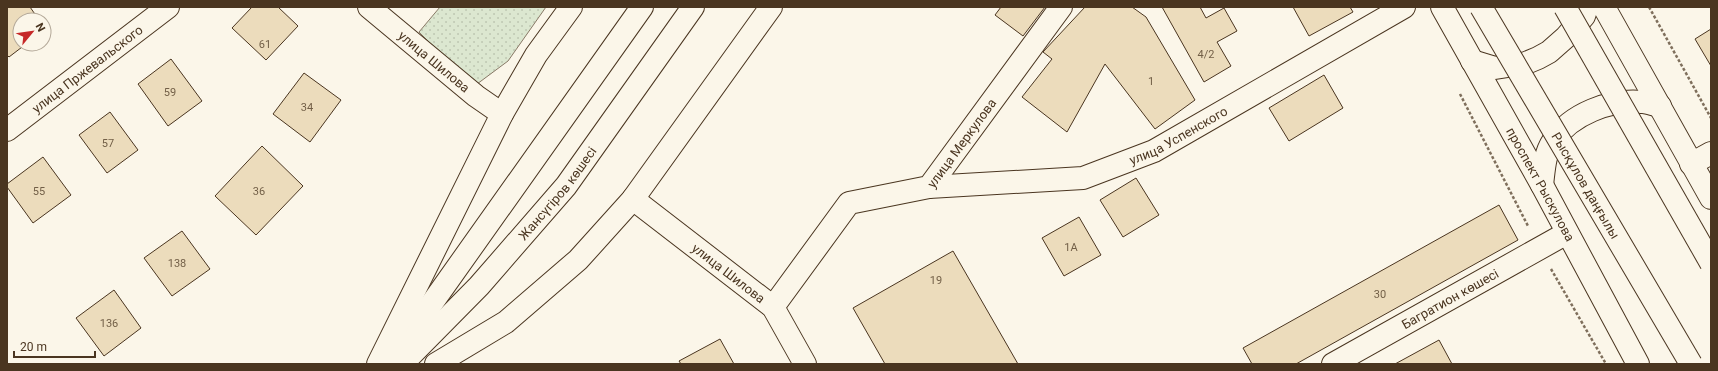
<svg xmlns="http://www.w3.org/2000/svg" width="1718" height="371" font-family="Roboto,sans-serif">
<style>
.grass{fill:url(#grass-dots);stroke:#887966}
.building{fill:#ecdcbc;stroke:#4a3520}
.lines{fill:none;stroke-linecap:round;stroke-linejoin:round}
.minor-casing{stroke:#4a3520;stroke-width:24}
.major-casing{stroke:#4a3520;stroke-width:24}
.path{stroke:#7f6f5c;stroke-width:2.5;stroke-dasharray:3 2;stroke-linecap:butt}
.minor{stroke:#fbf6e9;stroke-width:22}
.major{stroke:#fbf6e9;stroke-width:22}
.major-bridge-casing{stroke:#4a3520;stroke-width:24;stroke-linecap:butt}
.major-bridge{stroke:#fbf6e9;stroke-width:22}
.labels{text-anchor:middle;stroke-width:3;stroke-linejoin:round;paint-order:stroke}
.number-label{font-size:11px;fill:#725f47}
.street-label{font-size:13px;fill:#4a3520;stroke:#fbf6e9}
</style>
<defs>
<pattern id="grass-dots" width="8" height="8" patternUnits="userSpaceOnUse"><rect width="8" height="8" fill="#dce7d0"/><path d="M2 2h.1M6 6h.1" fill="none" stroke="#bec7b2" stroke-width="1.8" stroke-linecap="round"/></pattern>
</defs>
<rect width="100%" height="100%" fill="#fbf6e9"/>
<path class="grass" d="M440,7H546L508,61L473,87L419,32Z"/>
<path class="building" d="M9,7H30L39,20H20V44H26L9,57L7,55V9Z
M252,7H278L298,26L266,60L232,28Z
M1001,7H1045L1023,36L995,15Z
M1085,7H1132L1146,17L1195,100L1155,129L1105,64L1067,132L1022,97L1052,59L1043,52Z
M1162,7H1200L1206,18L1224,8L1237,31L1217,42L1231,66L1204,82Z
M1293,7H1350L1353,12L1309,36Z
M1711,29V66L1695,39Z
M171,59L202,101L168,126L138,84Z
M304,73L341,100L310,142L273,114Z
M1324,75L1343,108L1289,141L1269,108Z
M110,112L138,150L107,173L79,135Z
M262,146L303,186L256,235L215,196Z
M43,157L71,195L33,223L7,187V184Z
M1136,178L1159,215L1123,237L1100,200Z
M1499,205L1518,240L1296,364H1252L1243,348Z
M1079,217L1101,255L1064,276L1042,238Z
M182,231L210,269L172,296L144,258Z
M953,251L1018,364H885L853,308Z
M114,290L141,328L104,356L76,318Z
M720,339L734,364H681L679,361Z
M1439,340L1452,364H1395Z"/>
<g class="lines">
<g class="minor-casing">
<g id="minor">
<path id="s1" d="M369,7L476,96L502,114"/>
<path id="s2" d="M7,130L168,7"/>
<path d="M1691,164L1711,153"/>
<path id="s3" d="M929,187L1083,178L1154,151L1404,7"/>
<path id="s4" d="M633,199L773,307L805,364"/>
<path id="s5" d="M773,307L849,203L929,187L1061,7"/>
<path id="s6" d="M1333,364L1567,233"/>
</g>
</g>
<g class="major-casing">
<g id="major">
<path id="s7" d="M1442,7L1542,185L1638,364"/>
<path d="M1604,7L1711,198"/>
<path d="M1472,61L1495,68L1526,63L1538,58L1549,52L1566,37L1584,16L1587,7"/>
<path d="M1542,185C1544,170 1544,155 1553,141C1571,114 1610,99 1642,102C1648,102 1654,105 1660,106"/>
<path d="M393,358L642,7"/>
<path d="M378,364L502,114L536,55L571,7"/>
<path id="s8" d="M402,364L479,286L566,186L693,7"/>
<path d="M436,364L506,322L578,260L633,199L771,7"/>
</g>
</g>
<path class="path" d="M1649,7L1711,118
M1460,94L1528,226
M1551,269L1606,364"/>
<use href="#minor" class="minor"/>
<use href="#major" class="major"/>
<g class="major-bridge-casing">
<g id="major-bridge">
<path id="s9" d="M1481,7L1691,364"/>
<path d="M1565,7L1711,263"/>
</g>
</g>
<use href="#major-bridge" class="major-bridge"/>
</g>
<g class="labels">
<g class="number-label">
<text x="265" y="48">61</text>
<text x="1206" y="58">4/2</text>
<text x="1151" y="85">1</text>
<text x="170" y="96">59</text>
<text x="307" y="111">34</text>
<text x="108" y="147">57</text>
<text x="39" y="195">55</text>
<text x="259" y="195">36</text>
<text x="1071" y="251">1А</text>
<text x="177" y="267">138</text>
<text x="936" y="284">19</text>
<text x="1380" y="298">30</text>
<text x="109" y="327">136</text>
</g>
<g class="street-label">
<text dy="5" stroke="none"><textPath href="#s1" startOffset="85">улица Шилова</textPath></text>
<text dy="5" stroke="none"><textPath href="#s2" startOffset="101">улица Пржевальского</textPath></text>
<text dy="5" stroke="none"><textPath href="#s3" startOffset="259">улица Успенского</textPath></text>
<text dy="5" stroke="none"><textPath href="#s5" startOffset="265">улица Меркулова</textPath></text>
<text dy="5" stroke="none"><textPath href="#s7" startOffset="203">проспект Рыскулова</textPath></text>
<text dy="5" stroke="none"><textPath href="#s9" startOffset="207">Рысқұлов даңғылы</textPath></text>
<text dy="5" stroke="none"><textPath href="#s8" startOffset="231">Жансүгіров көшесі</textPath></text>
<text dy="5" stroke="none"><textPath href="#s4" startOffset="121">улица Шилова</textPath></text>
<text dy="5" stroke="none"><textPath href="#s6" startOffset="134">Багратион көшесі</textPath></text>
</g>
</g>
<rect width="1718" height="371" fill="none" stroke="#4a3520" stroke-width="16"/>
<g transform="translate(32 32) rotate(61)"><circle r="19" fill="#fbf6e9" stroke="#b4a999"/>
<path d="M0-3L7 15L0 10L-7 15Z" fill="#c62828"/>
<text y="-6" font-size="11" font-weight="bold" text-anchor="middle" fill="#4a3520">N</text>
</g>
<path d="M14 351v6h81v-6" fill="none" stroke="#4a3520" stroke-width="2"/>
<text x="20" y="351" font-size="12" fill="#4a3520" stroke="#fbf6e9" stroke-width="3" paint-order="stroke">20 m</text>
</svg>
